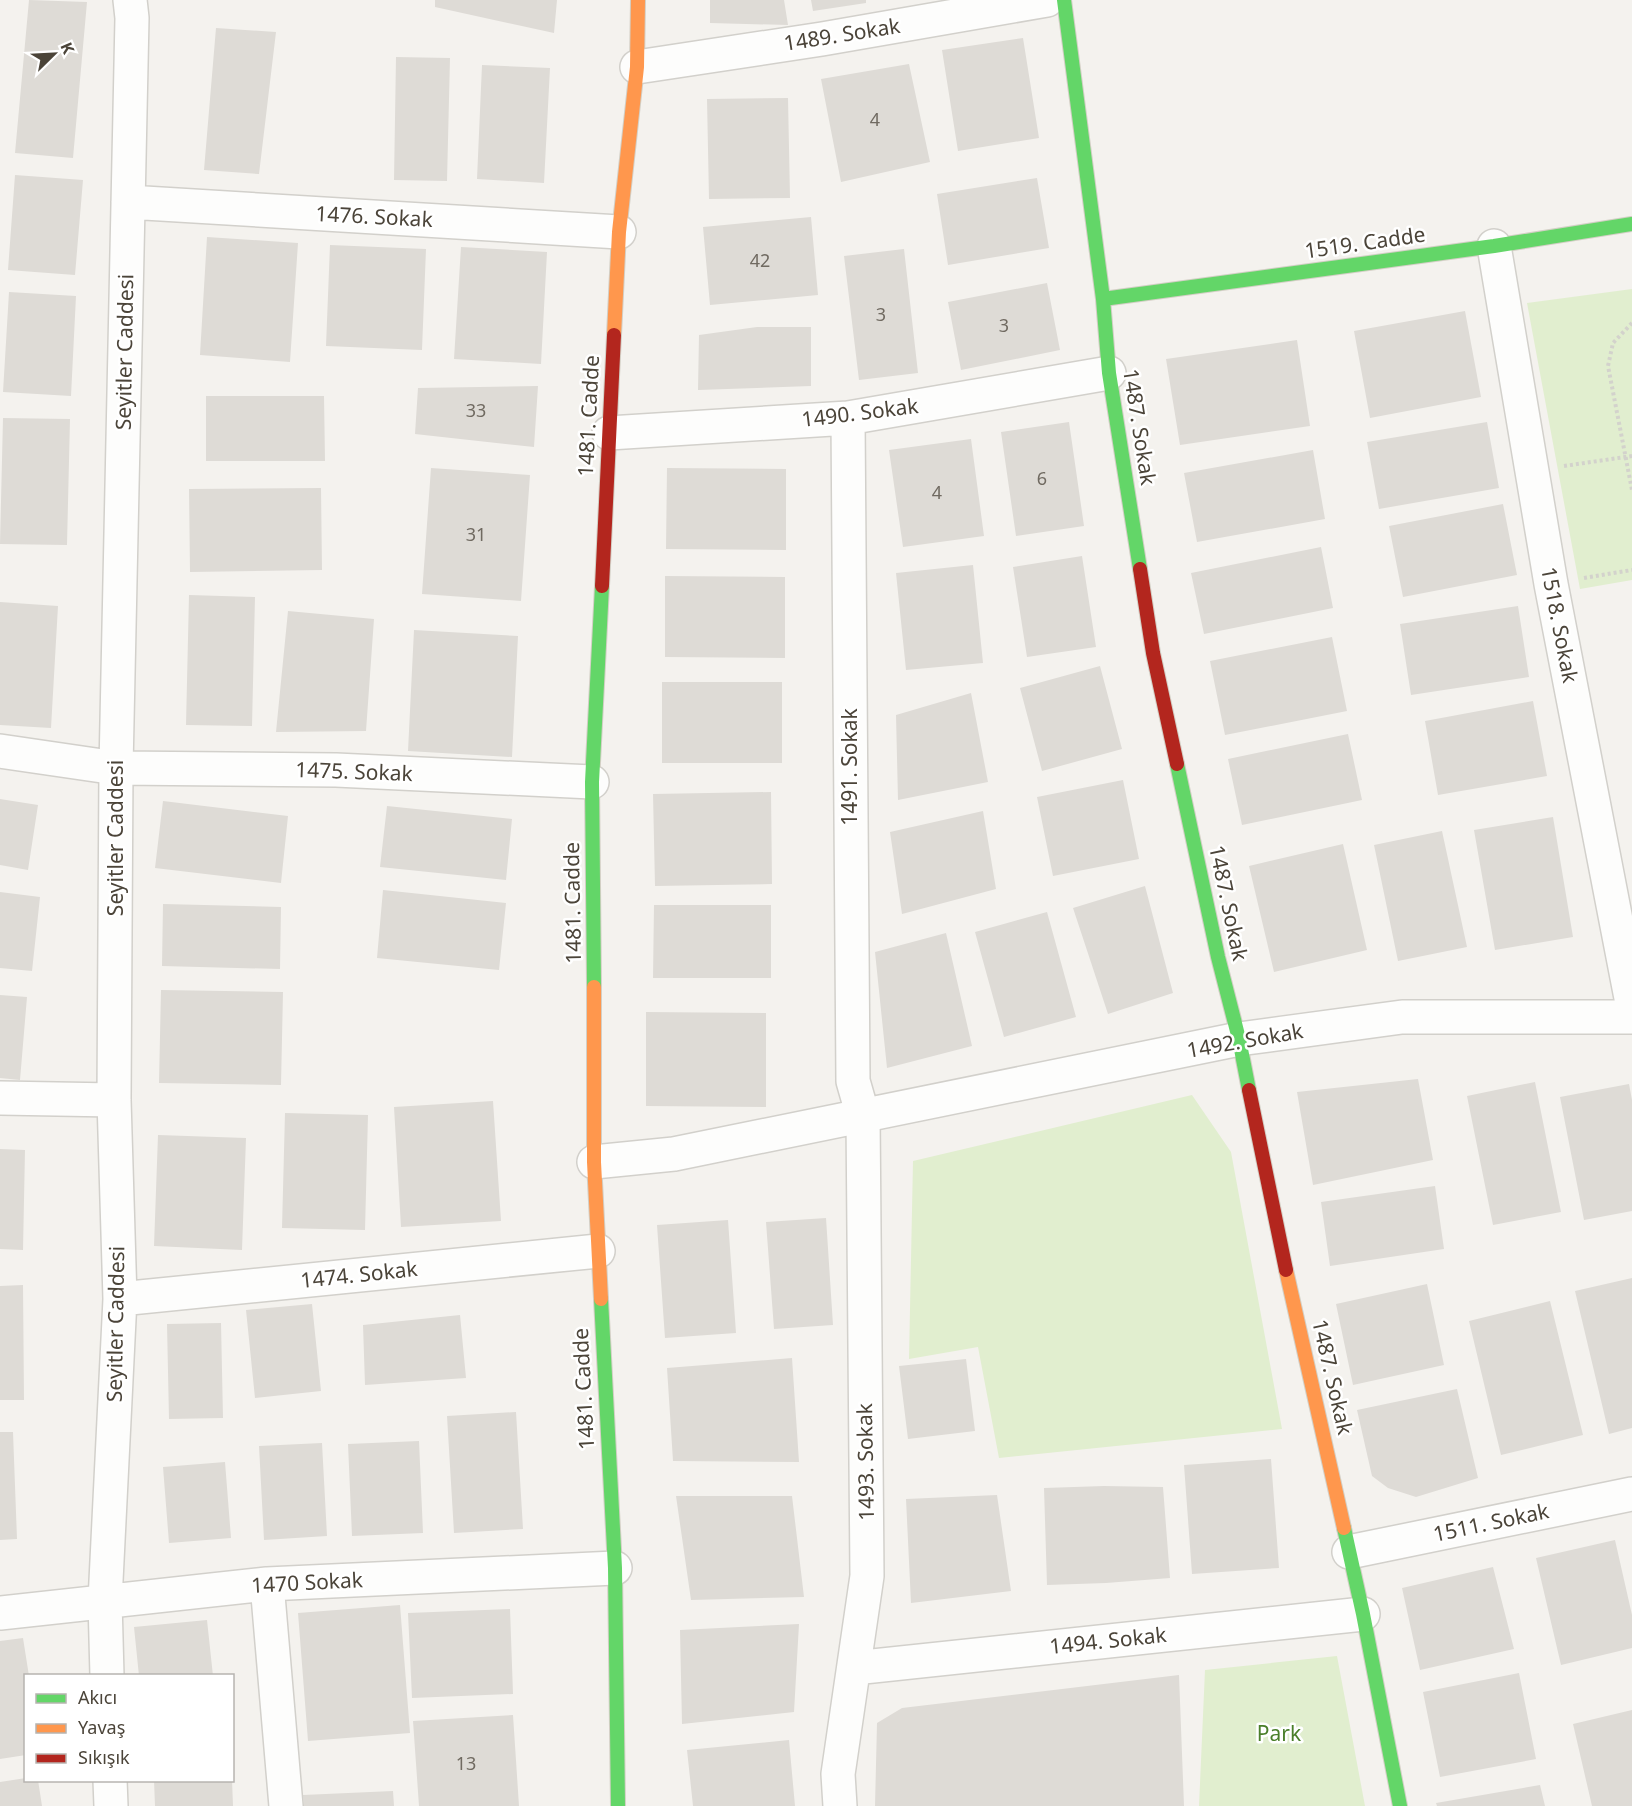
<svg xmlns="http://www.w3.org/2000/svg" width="1632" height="1806" font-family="'Noto Sans',sans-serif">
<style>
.green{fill:#e1eecf}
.building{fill:#dedbd6}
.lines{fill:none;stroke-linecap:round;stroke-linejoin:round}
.street-casing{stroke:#d2d0cb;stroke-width:36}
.fast-casing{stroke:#d3cfc5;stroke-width:16}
.slow-casing{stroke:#d3cfc5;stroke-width:16}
.jam-casing{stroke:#d3cfc5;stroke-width:16}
.path{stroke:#d3d2cc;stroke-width:4;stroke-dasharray:3 3;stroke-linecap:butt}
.street{stroke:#fdfdfc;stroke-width:33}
.fast{stroke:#63d668;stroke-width:14}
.slow{stroke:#ff974d;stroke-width:14}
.jam{stroke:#b3261e;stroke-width:14}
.labels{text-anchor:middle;stroke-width:5;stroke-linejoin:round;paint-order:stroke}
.number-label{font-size:18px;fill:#706a61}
.street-label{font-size:21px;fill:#4b4439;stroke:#fff}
.park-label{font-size:21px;fill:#4a7f2a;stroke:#fff}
</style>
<rect width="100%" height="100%" fill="#f4f2ee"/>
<path class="green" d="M1632,289V580L1580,589L1527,303Z
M1192,1095L1231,1152L1282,1429L999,1458L978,1347L909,1359L913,1161Z
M1337,1656L1365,1806H1199L1205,1670Z"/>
<path class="building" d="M29,0L87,2L73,158L15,153Z
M435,0H557L554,33L435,7Z
M710,0H784L788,25L710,23Z
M811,0H866V3L813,11Z
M216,28L276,32L259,174L204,170Z
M1023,38L1039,138L958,151L942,50Z
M396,57L450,58L447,181L394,180Z
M909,64L930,162L841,182L821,79Z
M482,65L550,68L544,183L477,179Z
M788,98L790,198L709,199L707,99Z
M15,175L83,180L75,275L8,270Z
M1037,178L1049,248L948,265L937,194Z
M811,217L818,295L710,305L703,227Z
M207,237L298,243L290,362L200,355Z
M330,245L426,249L422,350L326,346Z
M461,247L547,252L541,364L454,359Z
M904,249L918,373L859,380L844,256Z
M1047,283L1060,350L961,370L948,302Z
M9,292L76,296L71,396L3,392Z
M1465,311L1481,397L1370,418L1354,331Z
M757,327H811V386L698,390L699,335Z
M1297,340L1310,426L1180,445L1166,359Z
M538,386L534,447L415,434L418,388Z
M206,396H324L325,461H206Z
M3,418L70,419L67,545L0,544Z
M1069,422L1084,526L1016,536L1001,432Z
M1487,422L1499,488L1379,509L1367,442Z
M971,439L984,536L903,547L889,450Z
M1313,450L1325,519L1197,542L1184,473Z
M431,468L530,475L521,601L422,594Z
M667,468L786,469V550L666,549Z
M321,488L322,570L190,572L189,489Z
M1503,504L1517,575L1403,597L1389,526Z
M1321,547L1333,608L1204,634L1191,573Z
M1082,556L1096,647L1027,657L1013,567Z
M973,565L983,663L906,670L896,573Z
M665,576L785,577V658L665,657Z
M189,595L255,597L252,726L186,725Z
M0,602L58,606L51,728L0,725Z
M1518,606L1529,677L1411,695L1400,624Z
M288,611L374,619L366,731L276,732Z
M414,630L518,636L512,757L408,751Z
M1332,637L1347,711L1225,735L1210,661Z
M1100,666L1122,749L1042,771L1020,688Z
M662,682H782V763H662Z
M971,693L988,782L898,800L896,715Z
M1533,701L1547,776L1438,795L1425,721Z
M1348,734L1362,800L1242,825L1228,759Z
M1123,780L1139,859L1053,876L1037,797Z
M771,792L772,884L655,886L653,794Z
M0,799L38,805L28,870L0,865Z
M163,801L288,816L281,883L155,868Z
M387,806L512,819L506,880L380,867Z
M983,811L996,889L902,914L890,832Z
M1553,817L1573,937L1495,950L1474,830Z
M1442,831L1467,947L1398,961L1374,845Z
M1343,844L1367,950L1274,972L1249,866Z
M1145,886L1173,993L1108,1014L1073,908Z
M383,890L506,903L499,970L377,958Z
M0,892L40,897L32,971L0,968Z
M163,904L281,907L280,969L162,966Z
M654,905H771V978H653Z
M1047,912L1076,1017L1004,1037L975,932Z
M946,933L972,1046L887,1068L875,952Z
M161,990L283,992L281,1085L159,1083Z
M0,995L27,997L20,1080L0,1078Z
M646,1012L766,1013V1107L646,1106Z
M1418,1079L1433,1160L1313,1185L1297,1092Z
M1535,1082L1561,1212L1493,1225L1467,1096Z
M1629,1084L1632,1100V1211L1584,1220L1560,1097Z
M493,1101L501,1221L401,1227L394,1107Z
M285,1113L368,1115L365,1230L282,1228Z
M158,1135L246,1138L242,1250L154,1246Z
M0,1149L25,1150L23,1250L0,1249Z
M1435,1186L1444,1249L1330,1266L1321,1202Z
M826,1218L833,1325L774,1329L766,1222Z
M728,1220L736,1333L665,1338L657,1225Z
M1632,1278V1428L1609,1434L1575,1291Z
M1427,1284L1444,1365L1353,1385L1336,1304Z
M23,1285L24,1400H0V1286Z
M1550,1301L1583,1435L1501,1455L1469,1321Z
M312,1304L321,1391L255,1398L246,1310Z
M460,1315L466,1378L365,1385L363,1325Z
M221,1323L223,1418L169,1419L167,1324Z
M792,1358L799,1462L673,1461L667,1368Z
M966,1359L975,1431L908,1439L899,1366Z
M1457,1389L1478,1478L1416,1497L1388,1488L1372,1476L1357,1410Z
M516,1412L523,1529L454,1533L447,1416Z
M0,1432H13L17,1539L0,1540Z
M419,1441L423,1533L352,1536L348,1444Z
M322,1443L327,1536L264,1540L259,1446Z
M1271,1459L1279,1568L1192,1574L1184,1465Z
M225,1462L231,1538L169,1543L163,1467Z
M1104,1486L1163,1487L1170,1578L1106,1583L1047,1585L1044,1488Z
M997,1495L1011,1591L911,1603L906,1499Z
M676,1496H792L804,1597L691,1600Z
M1615,1540L1632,1615V1648L1561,1665L1536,1558Z
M1493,1567L1514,1649L1420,1670L1402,1588Z
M400,1605L410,1733L308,1741L298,1613Z
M510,1609L513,1694L412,1698L408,1613Z
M207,1620L213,1676H139L134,1627Z
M799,1624L794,1712L682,1724L680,1630Z
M23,1638L29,1676H26V1755L0,1759V1641Z
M1519,1673L1536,1759L1440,1777L1423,1692Z
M1179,1675L1184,1806H875L877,1723L902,1708Z
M1632,1710V1806H1592L1573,1724Z
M513,1715L519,1806H419L413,1721Z
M789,1740L795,1806H693L687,1750Z
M26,1778V1780H38L42,1806H0V1782Z
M154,1780H232L233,1806H155Z
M1540,1785L1545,1806H1437L1436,1803Z
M393,1791L394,1806H304L303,1795Z"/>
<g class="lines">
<g class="street-casing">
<path id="street" d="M637,67L822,39L1047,0
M128,202L619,232
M1494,246L1551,584L1632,1003
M609,433L848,418L1109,373
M0,751L116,768L336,770L592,782
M0,1098L114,1100
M594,1162L674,1154L1239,1039L1402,1017H1632
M120,1299L598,1251
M1349,1552L1632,1494
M267,1584L286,1806
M0,1613L267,1584L615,1568
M854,1668L1363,1614
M107,1676L105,1601L120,1299L114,1100L116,768L132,18L130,0
M110,1780L111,1806
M840,1806L838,1774L867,1576L863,1116L853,1081L848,418"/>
</g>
<g class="fast-casing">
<path id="fast" d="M1064,0L1103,299L1109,373L1140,569
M1103,299L1494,246L1632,224
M1177,764L1218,957L1239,1039L1249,1090
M594,987L592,782L602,586
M601,1299L615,1568L618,1806
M1344,1528L1363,1614L1400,1806"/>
</g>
<g class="slow-casing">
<path id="slow" d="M614,335L619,232L637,67L638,0
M594,987V1162L601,1299
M1286,1270L1344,1528"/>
</g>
<g class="jam-casing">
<path id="jam" d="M1140,569L1153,653L1177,764
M602,586L614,335
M1249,1090L1286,1270"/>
</g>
<path class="path" d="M1632,323L1613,343L1608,366L1632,490
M1564,466L1632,456
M1584,578L1632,570"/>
<use href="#street" class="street"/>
<use href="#fast" class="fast"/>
<use href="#slow" class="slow"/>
<use href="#jam" class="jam"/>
</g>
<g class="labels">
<g class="number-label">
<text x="875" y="126">4</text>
<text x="760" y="267">42</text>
<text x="881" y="321">3</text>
<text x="1004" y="332">3</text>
<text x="476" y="417">33</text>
<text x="1042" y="485">6</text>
<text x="937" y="499">4</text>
<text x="476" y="541">31</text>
<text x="466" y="1770">13</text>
</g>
<g class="street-label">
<text transform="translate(842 35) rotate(-9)" y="7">1489. Sokak</text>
<text transform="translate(374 217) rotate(3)" y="7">1476. Sokak</text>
<text transform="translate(1365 243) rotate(-8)" y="7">1519. Cadde</text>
<text transform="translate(125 352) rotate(-89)" y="7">Seyitler Caddesi</text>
<text transform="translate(860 413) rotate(-7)" y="7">1490. Sokak</text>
<text transform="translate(589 416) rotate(-87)" y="7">1481. Cadde</text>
<text transform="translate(1139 427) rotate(81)" y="7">1487. Sokak</text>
<text transform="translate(1559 625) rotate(79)" y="7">1518. Sokak</text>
<text transform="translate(850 767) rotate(-90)" y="7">1491. Sokak</text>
<text transform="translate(354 772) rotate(2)" y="7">1475. Sokak</text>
<text transform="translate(116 838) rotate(-90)" y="7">Seyitler Caddesi</text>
<text transform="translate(573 903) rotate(-91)" y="7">1481. Cadde</text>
<text transform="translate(1228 903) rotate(78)" y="7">1487. Sokak</text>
<text transform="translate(1245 1041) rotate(-10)" y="7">1492. Sokak</text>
<text transform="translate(359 1275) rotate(-6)" y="7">1474. Sokak</text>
<text transform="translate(116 1324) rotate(-89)" y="7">Seyitler Caddesi</text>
<text transform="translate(1332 1377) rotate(77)" y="7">1487. Sokak</text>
<text transform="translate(584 1389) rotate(-93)" y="7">1481. Cadde</text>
<text transform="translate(866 1462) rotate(-91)" y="7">1493. Sokak</text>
<text transform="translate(1491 1523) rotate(-12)" y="7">1511. Sokak</text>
<text transform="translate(307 1583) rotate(-3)" y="7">1470 Sokak</text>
<text transform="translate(1108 1641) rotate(-6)" y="7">1494. Sokak</text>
</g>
<g class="park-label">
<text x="1279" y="1741">Park</text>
</g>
</g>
<rect x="24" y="1674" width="210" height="108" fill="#ffffff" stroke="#b7b4b0" stroke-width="1.5"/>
<rect x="36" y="1694" width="30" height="9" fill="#63d668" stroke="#b7b4b0" stroke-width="1.5"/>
<text x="78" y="1704" font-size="18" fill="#4b4439">Akıcı</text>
<rect x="36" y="1724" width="30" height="9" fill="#ff974d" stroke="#b7b4b0" stroke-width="1.5"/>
<text x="78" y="1734" font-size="18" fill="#4b4439">Yavaş</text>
<rect x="36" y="1754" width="30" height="9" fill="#b3261e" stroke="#b7b4b0" stroke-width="1.5"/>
<text x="78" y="1764" font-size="18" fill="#4b4439">Sıkışık</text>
<g transform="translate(54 54) rotate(66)" stroke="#ffffff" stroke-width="4.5" paint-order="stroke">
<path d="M0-4.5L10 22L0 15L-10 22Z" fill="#4b4439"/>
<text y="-9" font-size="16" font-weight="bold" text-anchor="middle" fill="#4b4439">K</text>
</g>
</svg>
